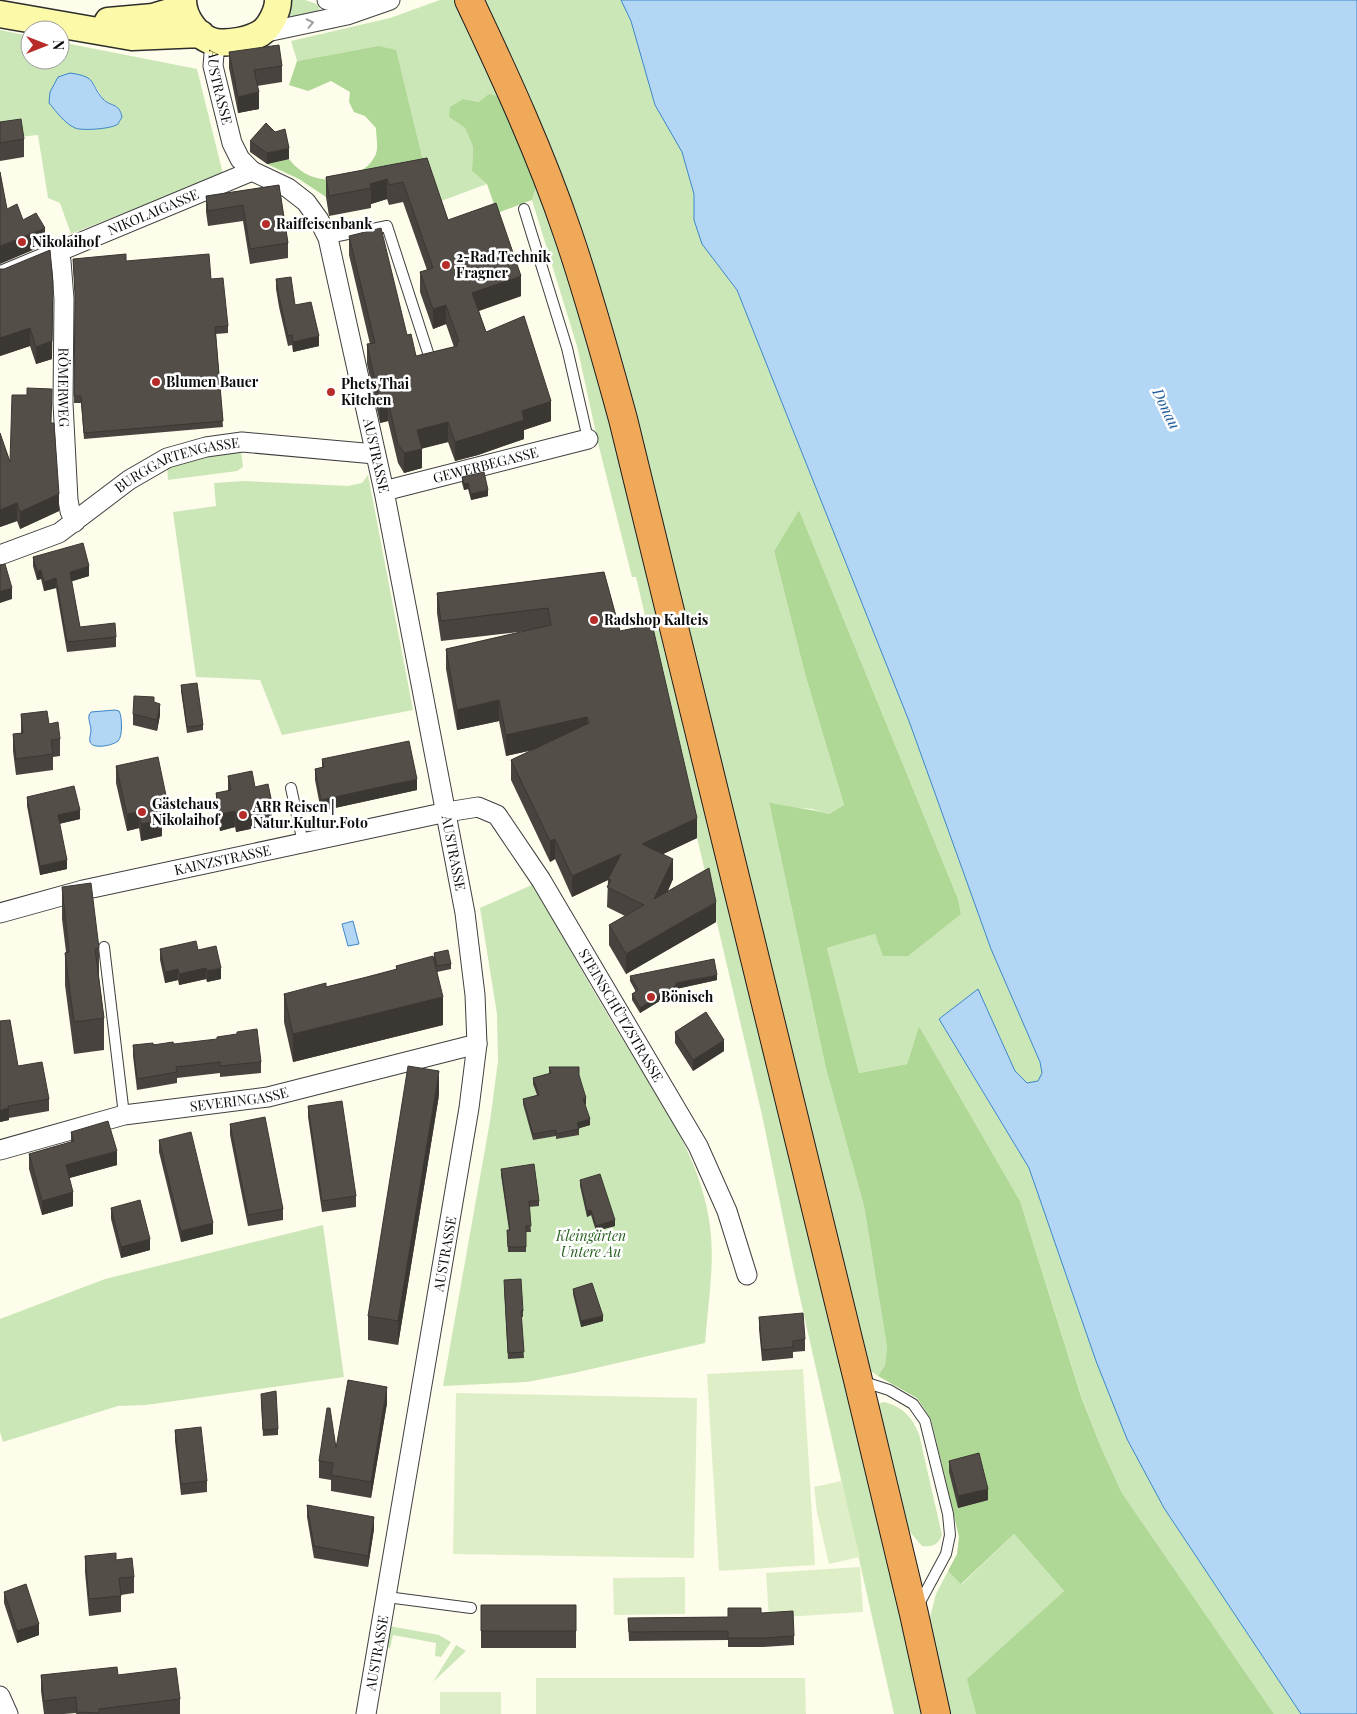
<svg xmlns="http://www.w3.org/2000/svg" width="1357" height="1714" font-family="'Playfair Display',serif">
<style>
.green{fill:#cce7b7;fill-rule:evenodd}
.forest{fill:#afd796}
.pitch{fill:#deefc8}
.water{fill:#b2d6f4;stroke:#3b86c9}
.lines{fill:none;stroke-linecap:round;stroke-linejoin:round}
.lane-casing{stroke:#3f3f3f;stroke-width:12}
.street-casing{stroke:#3f3f3f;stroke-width:21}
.secondary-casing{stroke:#2e2e2e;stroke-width:29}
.highway-casing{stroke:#1d1d1d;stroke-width:30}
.lane{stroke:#fff;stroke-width:10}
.street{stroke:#fff;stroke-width:19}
.secondary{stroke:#fcf9a8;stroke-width:26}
.highway{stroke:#f0a958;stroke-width:28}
.wall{fill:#48433f}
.shaded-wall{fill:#3b3733}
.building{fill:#544e49;stroke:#3b3733}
.oneway{stroke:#9e9e9e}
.poi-dot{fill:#b72c29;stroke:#fff;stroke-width:2}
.labels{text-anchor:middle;stroke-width:5;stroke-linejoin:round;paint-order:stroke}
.street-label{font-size:14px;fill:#0c0c0c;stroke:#fff}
.poi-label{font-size:14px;font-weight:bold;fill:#0c0c0c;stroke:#fff;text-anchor:start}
.park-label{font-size:14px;font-style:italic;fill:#28611f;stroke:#fff}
.water-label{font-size:15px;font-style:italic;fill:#1a5899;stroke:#fff}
</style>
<rect width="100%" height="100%" fill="#fefceb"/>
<path class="green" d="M289,0H305L320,5L319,11L285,18Z
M440,0H456L501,97L479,102L463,99L449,117L465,128L473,147L472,171L487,184L436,203L378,46L297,61L291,41L390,18Z
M484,0H621L631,21L655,105L682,152L694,194V219L702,244L737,290L909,721L991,949L1040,1062L1042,1073L1038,1081L1027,1083L1015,1071L978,989L939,1019L1029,1168L1096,1361L1164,1508L1301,1714H1274L1122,1493L1100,1445L1081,1395L1020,1201L919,1026L907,1064L859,1073L827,948L875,934L961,914L958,899L799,510L774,551L805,674L844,805L829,814L812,809L787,807L769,802L826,1069L864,1206L887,1347L885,1365L878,1376L869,1370L703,699Z
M0,30L30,36V60H60V42L197,69L223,174L71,234L60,203L48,198L38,135L0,139ZM92,81L104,100L122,117L118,124L108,127Z
M537,185L556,237L612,423L847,1383L924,1714H894L794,1271L762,1115L636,577H632L599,447L577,346L532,200Z
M241,451L243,467L237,471L168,480L167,466L201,456Z
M368,475L413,710L282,735L260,680L196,677L173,512L216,506L214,483L244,481L348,486L362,483Z
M534,884C561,934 588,983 618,1032C654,1092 701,1154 710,1226C715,1264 708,1304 705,1343L574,1373L527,1382L443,1386L490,1121L498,1061L497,1014L480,908Z
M323,1225L344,1377L146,1405L118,1406L3,1442L0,1432V1319L105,1279Z
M884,1402C903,1407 912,1417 919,1434L942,1535C938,1545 933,1547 922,1546L910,1532L903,1516L877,1408L880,1403Z
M1014,1534L1064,1591L968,1679L976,1714H948L929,1621L936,1594L948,1571L962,1584Z
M389,1626L439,1635L451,1642L441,1657L435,1656L436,1643L393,1635L390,1649L386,1645Z
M456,1645L466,1651L433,1682Z"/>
<path class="forest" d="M378,46L396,50L427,178L326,197L299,179L267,164L289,159C292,163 296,167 300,170C322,187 362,181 375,156C379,149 376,136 376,128L365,116L354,112L349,102L350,92L331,81L308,91L289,85L297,61Z
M489,94L501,97L537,185L532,200L497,213L487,184L472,171L473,147L465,128L449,117L450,107L463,99L479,102Z
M799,510L958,899L961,914L908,956H883L875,934L827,948L859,1073L907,1064L919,1026L1020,1201L1081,1396L1100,1445L1122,1493L1274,1714H976L967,1679L1064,1591L1014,1534L961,1584L948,1571L957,1554L959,1537L931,1419L917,1398L878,1376L885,1365L887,1347L864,1206L826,1069L769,802C789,808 809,808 829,814L844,805L805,674L774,551Z"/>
<path class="pitch" d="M803,1369L815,1565L719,1571L707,1374Z
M456,1393L697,1398L694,1558L453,1554Z
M841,1481L860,1557L829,1564L817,1512L814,1487Z
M860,1567L863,1612L769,1618L766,1573Z
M685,1577V1614L614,1615L613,1578Z
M536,1678H805L806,1714H536Z
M440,1692H501V1714H440Z"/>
<path class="water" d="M621,0H1357V1714H1301L1164,1508L1127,1439L1096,1361L1029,1168L939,1019L978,989L1015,1071L1027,1083L1038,1081L1042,1073L1040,1062L991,949L909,721L737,290L702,244L694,220V194L682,152L655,105L631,21Z
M70,73C98,77 89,83 103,99C110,107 119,102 122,117C122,118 118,123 118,124C112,129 82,131 75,128C64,123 56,111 49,103L50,92L58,77Z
M115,710L119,711C122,715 123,737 118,741C114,745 93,750 90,742C89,738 91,734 91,730C91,725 88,721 89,715L91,712Z
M353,921L359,944L348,946L342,924Z"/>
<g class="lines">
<g class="lane-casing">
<path id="lane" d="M524,209L567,348L588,439
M328,238L387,226L431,362
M291,788L303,843
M104,947L124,1115
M861,1381L889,1390L913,1404L925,1421L948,1514L950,1535L946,1554L918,1606
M387,1597L471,1608"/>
</g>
<g class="street-casing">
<g id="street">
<path d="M327,0L346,2L367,1"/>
<path d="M262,33L347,15L390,0"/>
<path id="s1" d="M215,42L213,66L232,143L240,159L252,171L288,188L306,202L319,220L328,238L384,491L465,913L475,995L477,1044L469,1108L366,1714"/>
<path id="s2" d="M58,253L61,261L64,299L63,403L68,500L70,511L75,522"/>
<path id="s3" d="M0,276L252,171"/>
<path id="s4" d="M384,491L588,439"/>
<path id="s5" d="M0,555L59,533L129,480L167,458L206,447L242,442L375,454"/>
<path id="s6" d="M0,913L83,890L447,812L478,807L497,815L541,880L698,1146L727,1211L747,1275"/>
<path id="s7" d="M0,1150L124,1115L268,1097L477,1044"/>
<path d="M0,1696L8,1714"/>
</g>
</g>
<g class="secondary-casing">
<path id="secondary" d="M183,0C183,18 198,39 216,42C229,44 250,40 261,33C270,27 278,11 278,0
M0,14L132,37L201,34
M108,21L153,17L183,8"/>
</g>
<g class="highway-casing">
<path id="highway" d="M469,0C505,76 541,154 568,234C589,295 606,357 623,419L858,1380L914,1614L936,1714"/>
</g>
<use href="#lane" class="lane"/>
<use href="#street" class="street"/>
<use href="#secondary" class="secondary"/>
<use href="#highway" class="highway"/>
</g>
<path class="wall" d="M229,52L282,66V82L257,86L259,109L238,113L229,68Z
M0,122L24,139V157L0,161Z
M250,141L289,159L267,164L250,152Z
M427,158L448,220L521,296L479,311L486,332L551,421L524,430V439L478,455L455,461L448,442L422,448V468L404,473L398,463L388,421L380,423L367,364V344H370L349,255V236L407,335L416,356L454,347L446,324L433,329L420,292V272L427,270L403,202L389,205L387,199L371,204V208L329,216L326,197V177Z
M279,185L288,243V258L250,264L243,221L208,226L206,212V196Z
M73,259L126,261L211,279L228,326V333L216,334L223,427L84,439L81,403H74L75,298Z
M0,269L52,359L36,364L30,346L0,356Z
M276,279L295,305L319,346L293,352L292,345L288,346L279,307L276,289Z
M52,423L59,511L20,529L17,521L0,527V433L10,462Z
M462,477L488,496L471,500L468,489L464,490L462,483Z
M33,557L89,576L71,581L80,627L116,637V647L67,652L56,588L44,591L41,579L37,580L33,566Z
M604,572L620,631L697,838L663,854L673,879L668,891L716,922L626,974L609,945V925L625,916L607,907L608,880L572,897L555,859L550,862L511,780V760L533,750L506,756L499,721L457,730L446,669V649L527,631L441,641L437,613V593Z
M181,685L203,725V730L187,733L181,691Z
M154,702L160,715L157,731L133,725V714Z
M21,714L49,724L60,739V756L53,757V770L16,775L13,751V734L21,733Z
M322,759L417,790L321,811L315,780V769L322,767Z
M116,766L168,822L162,823V836L141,841L139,828L127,831L116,783Z
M228,776L255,787L272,803V819L260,822V827L236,832L235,827L220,831L216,810V793L228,791Z
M27,797L80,819L59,824L67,869L40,875L27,806Z
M62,887L99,948V978L104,1018V1050L74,1054L65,985V953L66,952L62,919Z
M160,949L198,950L221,979L207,982L206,979L179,985L178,980L165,983L160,960Z
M434,953L451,964V969L437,972L443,1025L293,1062L284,1022V994L326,987L396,970V966L434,959Z
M630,976L717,980L676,989V991L640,1013L632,1000V994L636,992L630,981Z
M675,1032L724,1051L693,1071L675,1043Z
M174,1044L261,1062V1073L220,1077V1073L177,1078V1083L137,1090L133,1056V1045Z
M18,1066L49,1099V1111L9,1118V1120L0,1122Z
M549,1067L579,1075L590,1125L579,1128V1135L556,1139V1136L533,1140L523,1104V1099L537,1095L533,1084V1078L549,1074Z
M439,1095L398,1345L368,1340V1316Z
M308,1106L356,1196V1207L322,1212L308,1117Z
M230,1124L283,1209V1220L248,1226L230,1135Z
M71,1132L117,1165L69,1178L73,1206L42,1215L29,1169V1154L71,1142Z
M159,1140L213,1234L181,1242L159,1152Z
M501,1169L539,1201V1206L529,1207L531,1232H526V1252H508L507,1230H509L501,1175Z
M580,1180L615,1226L596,1231L591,1215L587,1217L580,1186Z
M111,1208L150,1250L121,1258L111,1219Z
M504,1286L523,1311V1317H521L524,1358L508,1359Z
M573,1289L603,1321L581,1327L573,1294Z
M759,1317L805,1339V1351L793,1352V1358L762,1361L759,1329Z
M261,1399L278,1429V1435L263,1436Z
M387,1403L371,1498L331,1491V1480L319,1478V1461L336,1448Z
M175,1430L207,1481V1492L181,1495L175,1441Z
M949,1461L988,1500L958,1508L949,1472Z
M307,1505L374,1529L368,1567L314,1558L307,1517Z
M85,1556L116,1560L134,1577V1593L121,1595V1612L89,1616L85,1572Z
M4,1592L39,1635L17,1643L4,1603Z
M481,1605H576V1648H481Z
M761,1613L794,1636V1645L763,1647H728V1640L629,1641L628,1618L728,1617Z
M41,1675H118L180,1699V1714H76V1713L64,1714H44L41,1691Z"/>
<path class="shaded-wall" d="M259,92V109L238,113V97Z
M289,148V159L267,164V153Z
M387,179V199L371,204V188L370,184Z
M45,228V245L0,264V246Z
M521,276V296L472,313V293Z
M53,299L52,359L36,364V347Z
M446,305V324L433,329V309Z
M30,328V346L0,356V338Z
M319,336V346L293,352V342Z
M388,401V421L380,423V403Z
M551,401V421L524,430V439L478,455L455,461V442L522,411Z
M448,422V442L417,450V430Z
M422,449V468L404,473V453Z
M468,483V489L464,490V484Z
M488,490V496L471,500V494Z
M59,494V511L20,529V512Z
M17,503V521L0,527V510Z
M89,566V576L70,582V572Z
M41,570V579L37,580V571Z
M56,578V588L44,591V582Z
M12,588V599L0,603V591Z
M499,700V721L457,730V710Z
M160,704V715L157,731V720Z
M587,717V738L506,756V735Z
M417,779V790L321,811V800Z
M168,805V822L162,823V836L141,841V824L160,807Z
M80,810V819L58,824V815Z
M260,810V827L236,832V816Z
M235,811V827L220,831V814Z
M139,812V828L127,831V814Z
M697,818V838L642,864V844Z
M555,839V859L550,862V841Z
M621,854L608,880L572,897V876Z
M673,859V879L654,919V899Z
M67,860V869L40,875V866Z
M716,902V922L626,974V954Z
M206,968V979L179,985V974Z
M221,968V979L207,982V971Z
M178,969V980L165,983V972Z
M717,975V980L676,989V991L640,1013V1008L676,983Z
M443,997V1025L293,1062V1034Z
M724,1040V1051L693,1071V1060Z
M439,1071V1095L398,1345V1321Z
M586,1098V1104L583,1105V1099Z
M9,1108V1120L0,1122V1110Z
M590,1119V1125L577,1129V1123Z
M117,1151V1165L66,1179V1165Z
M73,1192V1206L42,1215V1201Z
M591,1210V1215L587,1217V1211Z
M615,1220V1226L596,1231V1226Z
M213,1223V1234L181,1242V1231Z
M150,1239V1250L121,1258V1247Z
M603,1316V1321L581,1327V1321Z
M387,1387V1403L371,1498V1482Z
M988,1489V1500L958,1508V1496Z
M374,1517V1529L368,1567V1556Z
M39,1624V1635L17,1643V1631Z"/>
<path class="building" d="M279,45L282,66L254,70L259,92L238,97L229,52Z
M21,119L24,139L0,143V122Z
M266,123L275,132L285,129L289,148L267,153L250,141Z
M427,158L448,220L496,203L521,276L472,293L486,332L524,316L551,401L522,411L524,420L478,435L455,442L448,422L417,430L422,449L404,453L398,444L388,401L380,403L367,344L375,343L349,236L381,228L407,335L411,334L416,356L457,346L456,343L459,342L446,305L433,309L420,272L433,268L403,182L389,185L387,179L370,184L371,188L329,196L326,177Z
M0,172L7,209L17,204L23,220L36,213L45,228L0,246Z
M279,185L288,243L250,249L243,205L208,211L206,196Z
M50,250L53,282L52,341L36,347L30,328L0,338V269H4Z
M126,254V261L209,254L211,279L223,278L228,326L215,327L223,421L84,433L81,396H74L75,293L73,259Z
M291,277L295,305L311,302L319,336L293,342L292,335L288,336L279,297L276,279Z
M27,388L52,389L51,423H54L59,494L20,512L17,503L0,510V433L10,462L12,395H27Z
M484,472L488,490L471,494L468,483L464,484L462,477Z
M83,543L89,566L70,572L80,627L115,623L116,637L67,642L56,578L44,582L41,570L37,571L33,557Z
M5,564L12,588L0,591V565Z
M604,572L620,631L649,625V628H653L697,818L642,844L673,859L654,899L709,868L716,902L626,954L609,925L644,905L607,887L611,880L608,879L621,854L572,876L555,839L550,841L511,760L589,723L587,717L506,735L499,700L457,710L446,649L551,625L548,608L441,621L437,593Z
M197,683L203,725L187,727L181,685Z
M134,696L154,697V702L160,704L157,720L133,714Z
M47,711L49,724L58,722L60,739L51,740L53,754L16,759L13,734L23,733L21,714Z
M409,741L417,779L321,800L315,769L324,767L322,759Z
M158,757L168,805L160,807L162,820L141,824L139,812L127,814L116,766Z
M252,771L255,787L268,784L272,803L259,805L260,810L236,816L235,811L220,814L216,793L231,790L228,776Z
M74,786L80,810L58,815L67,860L40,866L27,797Z
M91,883L99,948L95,949L104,1018L74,1022L65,953L69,952L62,887Z
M196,941L198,950L216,946L221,968L207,971L206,968L179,974L178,969L165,972L160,949Z
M448,950L451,964L437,966L434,953Z
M433,956L443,997L293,1034L284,994L326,983V987L363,978L397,969L396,966Z
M714,959L717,975L676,983V985L640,1008L632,994L638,990L630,976Z
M706,1012L724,1040L693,1060L675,1032Z
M10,1020L18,1066L42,1062L49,1099L8,1106L9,1108L0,1110V1021Z
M257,1029L261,1062L220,1066V1062L176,1067L177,1072L137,1079L133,1045L153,1043V1045L173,1042L174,1044L217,1039V1037L237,1034V1032Z
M408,1066L439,1071L398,1321L368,1316Z
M549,1067H579V1075L586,1098L583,1099L590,1119L577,1123L579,1129L556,1134V1130L533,1134L523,1099L539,1095L533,1078L551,1073Z
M342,1101L356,1196L322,1201L308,1106Z
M265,1117L283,1209L248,1215L230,1124Z
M108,1121L117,1151L66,1165L73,1192L42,1201L29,1154L74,1141L71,1132Z
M191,1132L213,1223L181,1231L159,1140Z
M534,1164L539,1201H529L531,1226H526V1247H508L507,1230H510L501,1169Z
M600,1174L615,1220L596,1226L591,1210L587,1211L580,1180Z
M140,1200L150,1239L121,1247L111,1208Z
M521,1279L523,1311H521L524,1352L508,1353L504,1280Z
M592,1283L603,1316L581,1321L573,1289Z
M803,1313L805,1339L793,1341V1347L762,1350L759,1317Z
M348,1380L387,1387L371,1482L331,1475L333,1463L319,1461L327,1408H330L336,1448Z
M276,1391L278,1429L263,1430L261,1394Z
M201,1427L207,1481L181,1484L175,1430Z
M979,1453L988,1489L958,1496L949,1461Z
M307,1505L374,1517L368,1556L314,1546Z
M116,1553V1560L132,1558L134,1577L119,1578L121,1596L89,1599L85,1556Z
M26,1584L39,1624L17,1631L4,1592Z
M481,1605H576V1631H481Z
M728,1608H761V1613L793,1611L794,1636L763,1638H728V1631L629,1632L628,1618L728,1617Z
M117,1667L118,1675L176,1668L180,1699L99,1709V1713L77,1712L76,1697L44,1701L41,1675Z"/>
<defs><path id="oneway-chevron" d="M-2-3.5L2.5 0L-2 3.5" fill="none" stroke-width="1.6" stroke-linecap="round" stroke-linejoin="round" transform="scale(1.25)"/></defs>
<use class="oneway" href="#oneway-chevron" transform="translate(310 23) rotate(-12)"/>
<g class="poi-dot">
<circle cx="266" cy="224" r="5"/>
<circle cx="22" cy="242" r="5"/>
<circle cx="446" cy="265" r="5"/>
<circle cx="156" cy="382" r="5"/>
<circle cx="331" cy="392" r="5"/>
<circle cx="594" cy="620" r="5"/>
<circle cx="142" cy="812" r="5"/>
<circle cx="243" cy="815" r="5"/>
<circle cx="651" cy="997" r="5"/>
</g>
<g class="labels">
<g class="street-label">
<text dy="5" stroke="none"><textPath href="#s1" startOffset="46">AUSTRASSE</textPath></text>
<text dy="5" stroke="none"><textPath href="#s3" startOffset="166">NIKOLAIGASSE</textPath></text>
<text dy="5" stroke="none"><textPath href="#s2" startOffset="135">RÖMERWEG</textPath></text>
<text dy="5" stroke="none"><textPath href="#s1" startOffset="466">AUSTRASSE</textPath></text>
<text dy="5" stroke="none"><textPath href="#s4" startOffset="105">GEWERBEGASSE</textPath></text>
<text dy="5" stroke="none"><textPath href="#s5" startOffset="202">BURGGARTENGASSE</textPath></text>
<text dy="5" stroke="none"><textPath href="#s1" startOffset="871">AUSTRASSE</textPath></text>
<text dy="5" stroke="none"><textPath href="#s6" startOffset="229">KAINZSTRASSE</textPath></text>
<text dy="5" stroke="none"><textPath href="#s6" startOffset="746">STEINSCHÜTZSTRASSE</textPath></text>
<text dy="5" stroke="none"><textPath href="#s7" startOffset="245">SEVERINGASSE</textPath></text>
<text transform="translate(445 1254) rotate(-80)" y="5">AUSTRASSE</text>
<text transform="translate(377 1653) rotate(-80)" y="5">AUSTRASSE</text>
</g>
<g class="poi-label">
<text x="276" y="229">Raiffeisenbank</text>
<text x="32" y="247">Nikolaihof</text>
<text x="456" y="262">2-Rad Technik<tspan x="456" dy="16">Fragner</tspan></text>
<text x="166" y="387">Blumen Bauer</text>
<text x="341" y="389">Phets Thai<tspan x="341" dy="16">Kitchen</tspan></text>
<text x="604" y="625">Radshop Kalteis</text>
<text x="152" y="809">Gästehaus<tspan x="152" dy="16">Nikolaihof</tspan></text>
<text x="253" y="812">ARR Reisen |<tspan x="253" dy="16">Natur.Kultur.Foto</tspan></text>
<text x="661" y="1002">Bönisch</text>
</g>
<g class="park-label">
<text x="591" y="1241">Kleingärten<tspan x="591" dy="16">Untere Au</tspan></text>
</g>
<g class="water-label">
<text transform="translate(1166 409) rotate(64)" y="5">Donau</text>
</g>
</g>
<g transform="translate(45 45) rotate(90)"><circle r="24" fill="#ffffff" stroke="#9e9e9e"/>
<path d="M0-4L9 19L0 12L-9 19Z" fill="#b72c29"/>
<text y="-8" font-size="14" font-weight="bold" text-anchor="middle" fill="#0c0c0c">N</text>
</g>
</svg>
